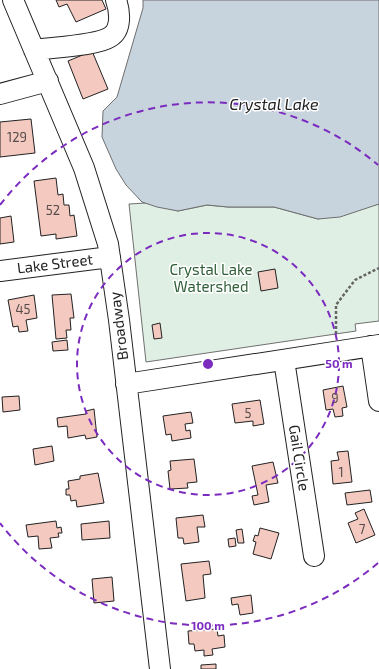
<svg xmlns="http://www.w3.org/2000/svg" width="379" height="669" font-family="'Exo 2',sans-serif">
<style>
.green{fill:#e0efe3;stroke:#6f6f6f}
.water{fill:#c7d3dd;stroke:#6f6f6f}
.building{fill:#f3c9c0;stroke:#222}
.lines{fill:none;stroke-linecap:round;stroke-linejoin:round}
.minor-casing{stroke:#222;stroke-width:22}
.path{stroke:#646464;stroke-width:2.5;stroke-dasharray:3 2;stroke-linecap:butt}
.minor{stroke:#fff;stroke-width:20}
.ring{fill:none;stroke:#7b2cbf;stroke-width:2;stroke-dasharray:7 5}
.labels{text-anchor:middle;stroke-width:3;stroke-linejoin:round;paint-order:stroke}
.number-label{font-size:13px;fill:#564c4a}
.street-label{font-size:15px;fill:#222;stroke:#fff}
.park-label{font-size:15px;fill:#2f5e38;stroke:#fff}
.water-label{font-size:16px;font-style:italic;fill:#222;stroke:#fff}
.centre{fill:#7b2cbf;stroke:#fff;stroke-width:2}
.ring-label{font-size:12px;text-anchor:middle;font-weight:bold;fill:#7b2cbf;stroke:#fff;stroke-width:3;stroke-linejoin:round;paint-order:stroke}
</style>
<rect width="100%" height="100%" fill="#fff"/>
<path class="green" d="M146,203L178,211L207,205L228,207H274L318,219L379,204V321L355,324L356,331L146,362L129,204Z"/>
<path class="water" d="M143,0H379V204L340,217L318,219L274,207H228L207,205L178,211L157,207L142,202L126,185L116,169L102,137L103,111L117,97L143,8Z"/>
<path class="building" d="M56,0H102L106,9L76,22L67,4L59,7Z
M92,51L108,89L83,99L68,61Z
M31,119L35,153L0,157V122Z
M56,178L58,195L63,194L64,205H69L70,216L74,215L77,236L56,239V234L41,236L34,181Z
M11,216L14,242L0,244V218Z
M275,269L278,288L261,291L258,272Z
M71,294L74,318H70L71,330H66L67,338L56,339L52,295Z
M34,295L37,318L26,320L28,331L19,332L18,326L13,327L8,300Z
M160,323L162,338L154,339L152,325Z
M67,340L68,350L53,351L52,342Z
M343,386L347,407L342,408L343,416L335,417L333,409L326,410L323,390Z
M19,396L20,410L3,412L2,397Z
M260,400L264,424L253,426V421L235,423L232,404Z
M94,409L97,437L86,439L85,435L68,438L67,426L58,427L57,418L86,414V411Z
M191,412L193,423L185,424L186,431L190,430L191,438L172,441L171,434L166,435L163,416Z
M52,446L54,461L35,465L33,449Z
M348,451L352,482L333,484L331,461L339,460L337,452Z
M194,459L197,482L187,483L188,488L170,489L168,471L171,470L170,461Z
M273,462L278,483L266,485L269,502L254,505L252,496L258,495L252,466Z
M98,473L104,503L77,507L76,500L71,501L70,495H66V489H69L68,481L80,479V476Z
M370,490L372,502L347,505L345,493Z
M364,509L375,535L356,543L348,523L358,519L355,513Z
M203,515L205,527H197L199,542L184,544L183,538H178L176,518Z
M56,521L57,528L61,527L62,533H58L59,537L50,538L52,548L39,549L38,536L28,537L26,525Z
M109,521L110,538L82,540L81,524Z
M260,528L279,533L271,559L253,554L256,542L253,541L255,535L258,536Z
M242,529L244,543H238L236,530Z
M235,538L236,546L229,547L228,539Z
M209,561L211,574L203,575L205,598L186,601L181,564Z
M112,577L114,601L94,603L92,579Z
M251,595L253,613L240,615L238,604L232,605L231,598Z
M217,629L218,636L224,635L225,647L212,649L213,655L204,656V650L195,651L194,644H189L188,631Z
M216,664V669H201V665Z"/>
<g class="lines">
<g class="minor-casing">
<path id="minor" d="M13,0L84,168L108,244L119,320L160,669
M34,50C53,47 96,46 110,37C122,30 120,11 116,0
M0,94L48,81
M0,271L110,257
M371,346L379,401
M284,360L314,556
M126,384L379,345"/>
</g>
<path class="path" d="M336,334V305L355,280L379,268"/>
<use href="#minor" class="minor"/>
</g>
<g class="ring">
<circle cx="208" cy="364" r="131"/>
<path d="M378 563A262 262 0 0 1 0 523M0 205A262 262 0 0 1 378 165"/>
</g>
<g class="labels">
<g class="number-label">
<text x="17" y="142">129</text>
<text x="53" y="215">52</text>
<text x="23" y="314">45</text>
<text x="335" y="403">9</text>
<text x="248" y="418">5</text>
<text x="341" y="477">1</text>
<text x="362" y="534">7</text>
</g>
<g class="street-label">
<text transform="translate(55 264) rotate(-7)" y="5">Lake Street</text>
<text transform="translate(119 326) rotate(-97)" y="5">Broadway</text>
<text transform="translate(299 458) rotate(81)" y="5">Gail Circle</text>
</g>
<g class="park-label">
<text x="211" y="275">Crystal Lake<tspan x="211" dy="17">Watershed</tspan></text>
</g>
<g class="water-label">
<text x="274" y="110">Crystal Lake</text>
</g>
</g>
<circle cx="208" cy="364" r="6" class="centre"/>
<g class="ring-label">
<text x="339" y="368">50 m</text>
<text x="208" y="630">100 m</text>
</g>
</svg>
